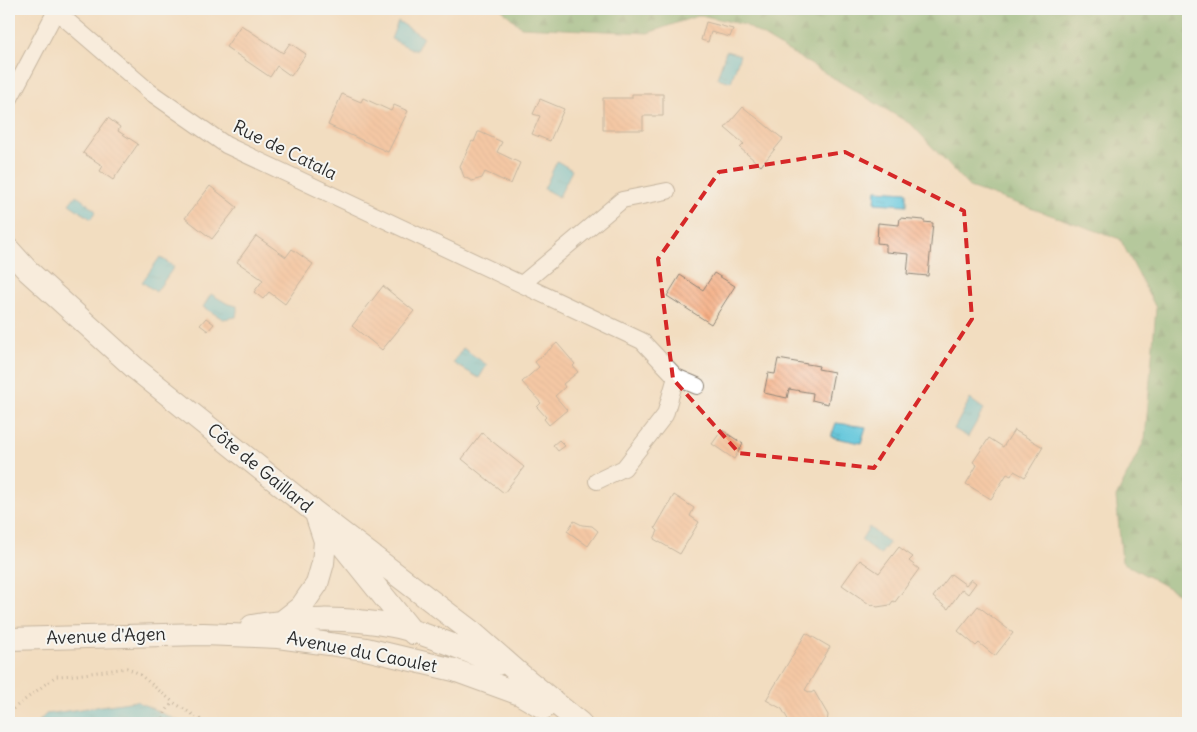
<svg xmlns="http://www.w3.org/2000/svg" width="1197" height="732" font-family="Delius,sans-serif">
<style>
.forest{fill:url(#forest-firs);stroke:#4c6d4e}
.water{fill:url(#water-ripples);stroke:#447882}
.building{fill:url(#building-back-hatch)}
.lines{fill:none;stroke-linecap:round;stroke-linejoin:round}
.street-casing{stroke:#8e8476;stroke-width:18}
.secondary-casing{stroke:#8e8476;stroke-width:24}
.path{stroke:#8e8476;stroke-width:3;stroke-dasharray:1 4;stroke-linecap:butt}
.street{stroke:#fff;stroke-width:16}
.secondary{stroke:#fff;stroke-width:22}
.marked{fill:none;stroke:#d62828;stroke-width:4;stroke-dasharray:10 6;stroke-linejoin:round}
.labels{text-anchor:middle;stroke-width:4;stroke-linejoin:round;paint-order:stroke}
.street-label{font-size:18px;fill:#2b2b2b;stroke:#f6f6f2}
</style>
<defs>
<pattern id="forest-firs" width="22" height="20" patternUnits="userSpaceOnUse" patternTransform="scale(1.25)"><rect width="22" height="20" fill="#6caf72"/><path d="M5 1l3.5 6h-7zM16 11l3.5 6h-7z" fill="#598f5e"/></pattern>
<pattern id="water-ripples" width="26" height="14" patternUnits="userSpaceOnUse" patternTransform="scale(1.25)"><rect width="26" height="14" fill="#5dc5da"/><path d="M2 4q2-2 4 0t4 0M15 11q2-2 4 0t4 0" fill="none" stroke="#51a9bb"/></pattern>
<pattern id="building-back-hatch" width="6" height="6" patternUnits="userSpaceOnUse" patternTransform="scale(1.25)"><rect width="6" height="6" fill="#f6ad82"/><path d="M-1 5l2 2M0 0l6 6M5-1l2 2" fill="none" stroke="#d39570"/></pattern>
</defs>
<rect width="100%" height="100%" fill="#f6f6f2"/>
<filter id="ink" filterUnits="userSpaceOnUse"><feTurbulence type="fractalNoise" baseFrequency=".02" numOctaves="2"/><feDisplacementMap in="SourceGraphic" scale="10" xChannelSelector="R" yChannelSelector="G"/><feConvolveMatrix kernelMatrix="1 2 1 2 8 2 1 2 1" color-interpolation-filters="sRGB"/></filter>
<filter id="wash" filterUnits="userSpaceOnUse"><feTurbulence type="fractalNoise" baseFrequency=".0096" numOctaves="4" result="noise"/><feDisplacementMap in="SourceGraphic" scale="20" xChannelSelector="R" yChannelSelector="G"/><feGaussianBlur stdDeviation="1.12" result="paint"/><feColorMatrix in="noise" values="0 0 0 0 0 0 0 0 0 0 0 0 0 0 0 0 0 1.4 0 .05"/><feComposite in="paint" operator="in"/></filter>
<g filter="url(#wash)">
<rect width="100%" height="100%" fill="#f2ddc0"/>
<path class="forest" d="M501,9H1188V599L1122,562L1116,497L1145,439L1156,308L1120,239L969,187L912,125L745,25L700,15L648,33L521,27Z"/>
<path class="water" d="M398,21L423,37L416,51L391,39Z
M726,51L740,55L731,82L717,78Z
M557,161L572,170L559,197L544,189Z
M876,190L907,192V205L875,203Z
M76,195L96,211L91,219L69,204Z
M160,257L174,267L156,292L142,282Z
M211,294L228,304L237,306V311L236,317L223,319L203,307Z
M463,348L487,365L479,378L453,363Z
M970,399L984,409L968,437L954,429Z
M836,423L866,427L861,443L831,437Z
M869,527L889,543L880,555L861,540Z
M136,701L183,723H146L143,721H113L99,723L38,722L46,714Z"/>
<g id="blocks">
<path class="building" d="M706,22L733,29L730,37L711,32L708,42L701,40Z
M241,25L283,53L290,43L306,54L291,76L277,66L270,77L226,47Z
M342,94L361,102L363,98L391,111L394,105L408,111L388,152L328,125Z
M632,94H663V116H643V130H603V98H632Z
M540,99L564,109L550,141L532,134L540,116L533,114Z
M743,107L783,139L761,166L740,148L744,144L725,128Z
M108,118L120,127L118,131L138,144L113,180L100,171L103,166L83,153Z
M478,132H480L502,142L497,152L520,163L511,184L485,172L482,178L472,181L464,177L460,166L472,141L474,142Z
M210,186L237,207L212,239L185,218Z
M900,218L924,220V222L933,223L928,276L907,274L909,254L886,252V244L877,243L878,223L899,225Z
M256,236L286,257L292,249L313,264L285,304L269,292L263,299L254,292L263,280L237,262Z
M714,273L735,286L711,324L667,296L680,275L703,290Z
M383,286L414,311L382,350L352,326Z
M206,318L214,324L208,331L200,325Z
M557,343L575,364L573,366L578,372L563,384L565,387L555,396L567,410L549,425L544,419L546,417L537,407L541,403L522,382L539,367L535,362Z
M778,359L819,366L818,369L834,372L828,404L812,400L813,393L789,389L787,398L764,393L768,373L775,374Z
M722,430L743,444L734,459L712,444Z
M1014,430L1043,447L1025,477L1014,471L1011,476L1007,474L991,499L966,484L977,465L973,462L989,438L1003,447Z
M482,433L524,467L504,493L462,459Z
M559,440L565,446L558,451L553,445Z
M674,495L694,508L690,516L699,522L680,554L654,539L658,531L655,528Z
M574,521L582,525L592,526L598,531L588,546L567,531Z
M899,547L913,557L909,561L919,569L895,602L893,601L890,605L877,607L873,604L872,606L842,585L860,560L879,573Z
M951,574L966,585L971,579L976,583L968,594L962,589L948,609L933,597Z
M978,606L1013,633L995,656L979,643L976,646L958,631Z
M806,633L830,647L805,690L811,693L814,691L828,715L827,723H790L782,709L766,700Z"/>
</g>
</g>
<g filter="url(#ink)">
<use href="#blocks" fill-opacity="0" stroke="#8e8476" stroke-width="1"/>
<g class="lines">
<g class="street-casing">
<path id="street" d="M56,11L150,92L226,145L642,341L676,377L665,415L624,468L597,481
M9,100L57,9
M522,284L622,200L667,191
M676,377L697,386"/>
</g>
<g class="secondary-casing">
<path id="secondary" d="M9,250L28,271L136,369L316,513L472,632L521,675L580,723
M339,541L413,633
M283,621L301,607L317,584L323,563L325,541L317,517
M252,626C296,618 349,617 393,626C403,628 413,631 422,634C448,643 473,652 497,664
M9,639L203,634L278,637L366,649L454,670L520,694L544,708"/>
</g>
<path class="path" d="M9,712L56,676L76,675L127,668L138,673L173,702L206,723
M161,723L166,711L173,702"/>
<use href="#street" class="street"/>
<use href="#secondary" class="secondary"/>
</g>
</g>
<path d="M0 0H1197V732H0ZM845,152L964,211L972,319L874,468L739,453L673,379L658,259L719,172Z" fill="#f2ddc0" fill-opacity=".55" fill-rule="evenodd"/>
<path class="marked" d="M845,152L964,211L972,319L874,468L739,453L673,379L658,259L719,172Z"/>
<g class="labels">
<g class="street-label">
<text transform="translate(285 150) rotate(26)" y="6">Rue de Catala</text>
<text transform="translate(260 468) rotate(39)" y="6">Côte de Gaillard</text>
<text transform="translate(106 636) rotate(-2)" y="6">Avenue d'Agen</text>
<text transform="translate(362 652) rotate(11)" y="6">Avenue du Caoulet</text>
</g>
</g>
<rect width="1197" height="732" fill="none" stroke="#f6f6f2" stroke-width="30"/>
</svg>
